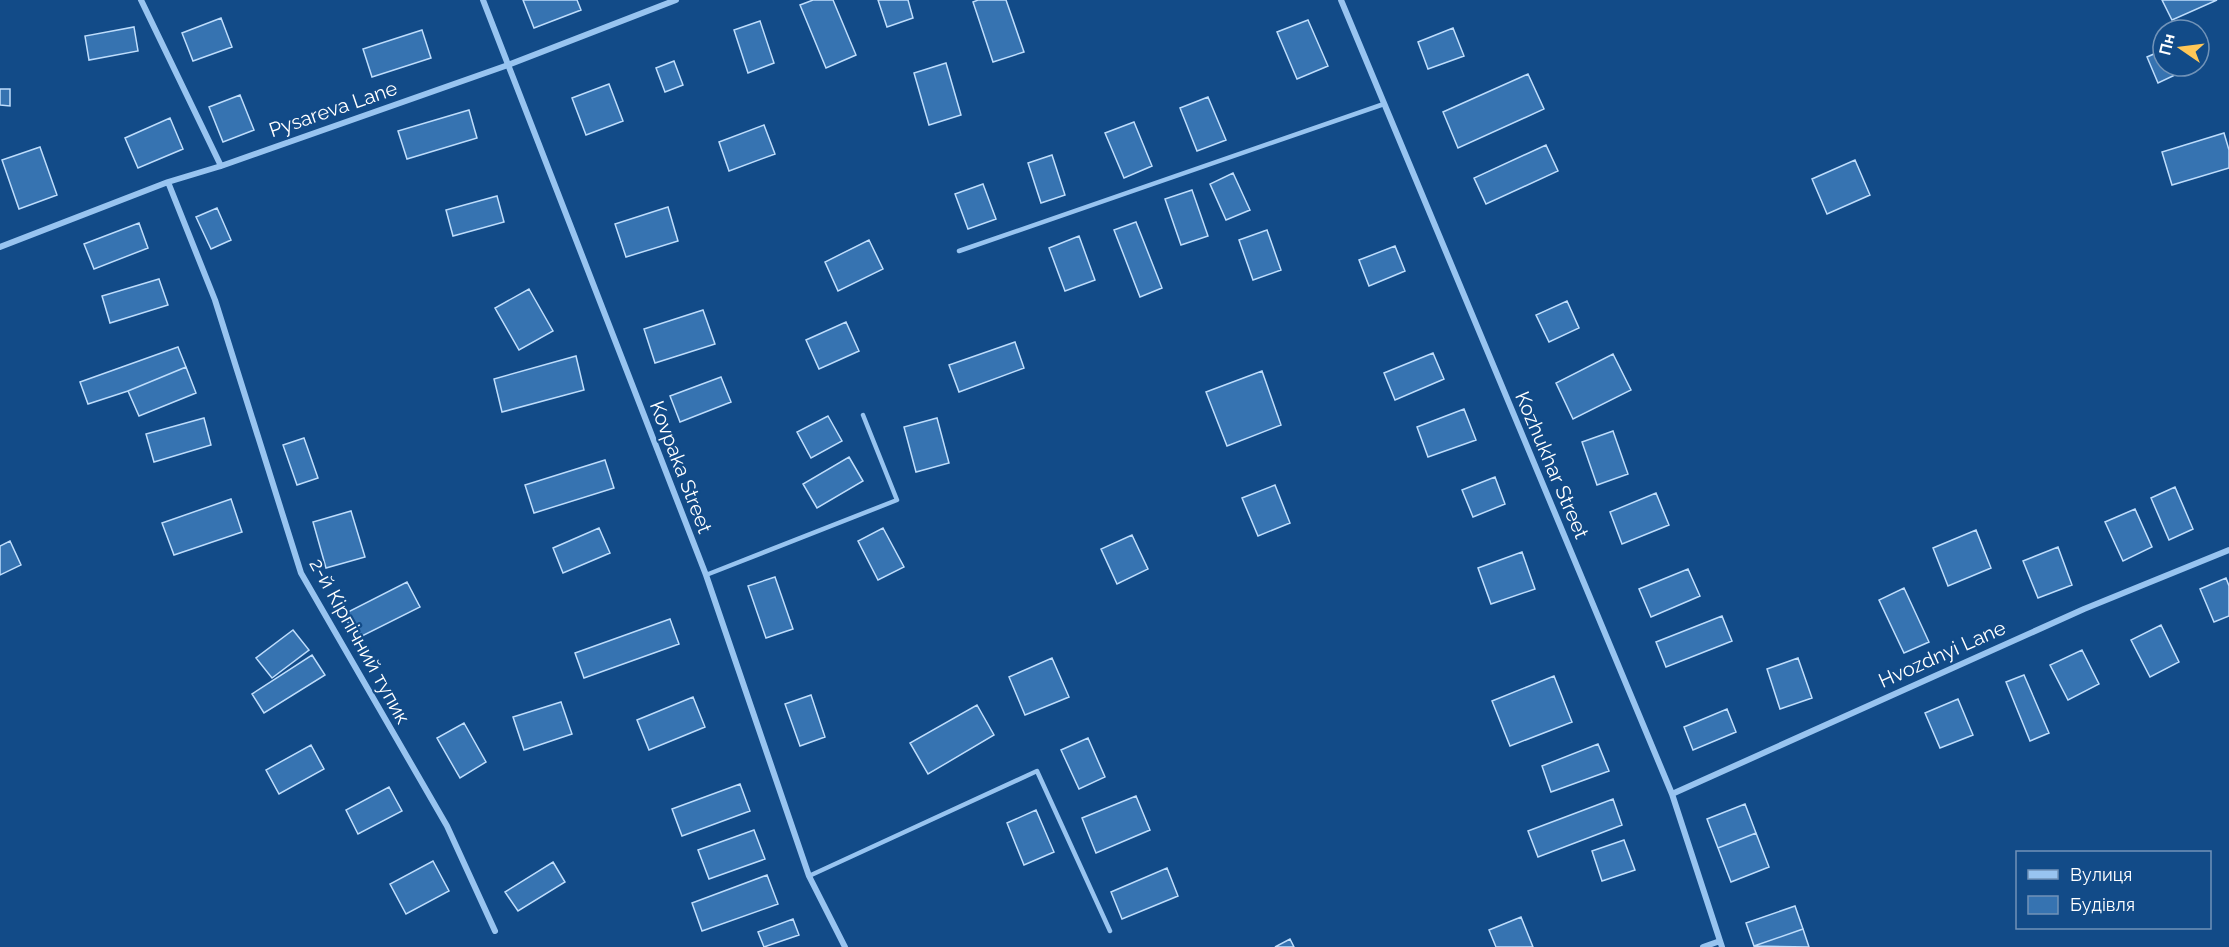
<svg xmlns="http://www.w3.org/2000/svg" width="2229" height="947" font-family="Raleway,sans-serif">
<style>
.building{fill:#3673b1;stroke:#beddfc;stroke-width:1.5}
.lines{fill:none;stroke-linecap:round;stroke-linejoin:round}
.service{stroke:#98c4f0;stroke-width:4.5}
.minor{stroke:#98c4f0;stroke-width:6}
.labels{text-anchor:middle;stroke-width:4.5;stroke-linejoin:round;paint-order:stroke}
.street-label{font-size:20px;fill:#fff;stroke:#124b88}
</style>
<rect width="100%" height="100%" fill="#124b88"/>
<path class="building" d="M523,0H577L581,10L534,28Z
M813,0H833L856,55L826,68L800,5Z
M878,0H908L913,18L887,27Z
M978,0H1006L1024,52L993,62L973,2Z
M2162,0H2217L2172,20Z
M221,18L232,47L193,61L182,33Z
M1308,20L1328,66L1297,79L1277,32Z
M760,21L774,63L748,73L734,30Z
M134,27L138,51L89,60L85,36Z
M1453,28L1464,56L1428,69L1418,42Z
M422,30L431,58L372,77L363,49Z
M2163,50V66H2194L2158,83L2147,57Z
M674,61L683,85L665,92L656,68Z
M946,63L961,115L929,125L914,73Z
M1528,74L1544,109L1458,148L1443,112Z
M609,84L623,121L586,135L572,98Z
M0,89H10V106L0,105Z
M240,95L254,130L223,142L209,107Z
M1208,97L1226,140L1197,151L1180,108Z
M469,110L477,138L407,159L398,131Z
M170,118L183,149L138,168L125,138Z
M1134,122L1152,166L1124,178L1105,133Z
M764,125L775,154L729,171L719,142Z
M2224,133L2229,150V168L2172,185L2162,152Z
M1546,145L1558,171L1486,204L1474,178Z
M40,147L57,195L19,209L2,160Z
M1052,155L1065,195L1041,203L1028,163Z
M1855,160L1870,195L1827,214L1812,179Z
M1233,173L1250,210L1226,220L1210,184Z
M983,184L996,219L968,229L955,194Z
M1192,190L1208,236L1181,245L1165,199Z
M497,196L504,222L453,236L446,210Z
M668,207L678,241L626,257L615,224Z
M217,208L231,240L211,249L196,217Z
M1136,222L1162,288L1140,297L1114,230Z
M139,223L148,248L94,269L84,244Z
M1267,230L1281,270L1253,280L1239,240Z
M1079,236L1095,280L1065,291L1049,248Z
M869,240L883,269L838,291L825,262Z
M1395,246L1405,271L1369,286L1359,260Z
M159,279L168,305L110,323L102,296Z
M529,289L553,331L519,350L495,308Z
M1567,301L1579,328L1549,342L1536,315Z
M703,310L715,344L655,363L644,329Z
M846,322L859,351L819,369L806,340Z
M1015,342L1024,368L959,392L949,365Z
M178,347L186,367L128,391L88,404L80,382Z
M1433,353L1444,379L1395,400L1384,373Z
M1613,354L1631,390L1573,419L1556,383Z
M576,356L584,390L502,412L494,379Z
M186,367L196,393L139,416L128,391Z
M1262,371L1281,425L1227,446L1206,392Z
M721,377L731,402L680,422L670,396Z
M1464,409L1476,440L1428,457L1417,427Z
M828,416L842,441L811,458L797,432Z
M204,418L211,445L154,462L146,434Z
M937,418L949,463L916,472L904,427Z
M1613,431L1628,474L1597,485L1582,442Z
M304,438L318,478L297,485L283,445Z
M849,457L863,481L817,508L803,484Z
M605,460L614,488L534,513L525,485Z
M1495,477L1505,504L1473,517L1462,490Z
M1275,485L1290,523L1258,536L1242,498Z
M2175,487L2193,529L2169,540L2151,498Z
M1656,493L1669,525L1622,544L1610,512Z
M231,499L242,532L174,555L162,523Z
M2135,509L2152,547L2123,561L2105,522Z
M351,511L365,557L326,568L313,522Z
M599,528L610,553L563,573L553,548Z
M883,528L904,567L878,580L858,541Z
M1976,530L1991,568L1948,586L1933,548Z
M1132,535L1148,569L1117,584L1101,549Z
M10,541L21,565L0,575V546Z
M2058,547L2072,585L2038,598L2023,561Z
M1522,552L1535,589L1491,604L1478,568Z
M1688,569L1700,596L1651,617L1639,589Z
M775,577L793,629L766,638L748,586Z
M2226,578L2229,586V616L2214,622L2200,589Z
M407,582L420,607L356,639L344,614Z
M1904,588L1929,642L1904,653L1879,600Z
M1722,616L1732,641L1666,667L1656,642Z
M670,619L679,644L584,678L575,653Z
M2161,625L2179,662L2150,677L2131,640Z
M293,630L309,650L272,678L256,658Z
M2082,650L2099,684L2068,700L2050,665Z
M312,655L325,675L264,713L252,694Z
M1052,658L1069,697L1025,715L1009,677Z
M1798,658L1812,698L1780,709L1767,669Z
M2024,675L2049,733L2030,741L2006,682Z
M1554,676L1572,722L1510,746L1492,701Z
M811,695L825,737L800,746L785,704Z
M693,697L705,727L649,750L637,720Z
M1958,699L1973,735L1940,748L1925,713Z
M561,702L572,734L524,750L513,717Z
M977,705L994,735L928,774L910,743Z
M1727,709L1736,732L1693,750L1684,727Z
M464,723L486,762L460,778L437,738Z
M1088,738L1105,777L1079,789L1061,750Z
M1598,744L1609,771L1551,792L1542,766Z
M311,745L324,769L279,794L266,770Z
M740,784L750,811L682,836L672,809Z
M389,787L402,811L358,834L346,810Z
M1136,796L1150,830L1096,853L1082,818Z
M1613,799L1622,825L1538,857L1528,831Z
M1745,804L1756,833L1718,848L1707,819Z
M1036,810L1054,852L1024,865L1007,823Z
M754,830L765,859L709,879L698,850Z
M1756,833L1769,867L1731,882L1718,848Z
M1624,840L1635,870L1602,881L1592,851Z
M433,861L449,891L406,914L390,884Z
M553,862L565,882L518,911L505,892Z
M1167,868L1178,896L1122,919L1111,892Z
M767,875L778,904L702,931L692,903Z
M1795,906L1803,929L1754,946L1746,923Z
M1521,917L1533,947H1496L1489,930Z
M793,919L799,935L764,947L758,932Z
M1803,929L1809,947L1754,946Z
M1290,939L1294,947H1275Z"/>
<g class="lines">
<path class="service" d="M959,251L1384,104
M706,575L897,500L863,415
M809,876L1037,771L1110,931"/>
<path class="minor" d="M141,0L221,166
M483,0L706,575L809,876L845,947
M1341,0L1672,794L1722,947
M168,182L215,300L301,573L447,826L495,931
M0,247L168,182L221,166L508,65L676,0
M1672,794L2084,609L2229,550
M1703,947L1720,941"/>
</g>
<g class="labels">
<g class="street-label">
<text transform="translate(333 109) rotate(-19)" y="7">Pysareva Lane</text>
<text transform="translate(1552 465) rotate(67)" y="7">Kozhukhar Street</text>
<text transform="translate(681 467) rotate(69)" y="7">Kovpaka Street</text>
<text transform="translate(360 641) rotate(61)" y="7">2-й Кірпічний тупик</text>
<text transform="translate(1942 654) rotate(-24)" y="7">Hvozdnyi Lane</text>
</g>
</g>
<rect x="2016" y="851" width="195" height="78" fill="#124b88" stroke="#7193b8" stroke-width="1.5"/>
<rect x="2028" y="870" width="30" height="9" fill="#98c4f0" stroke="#7193b8" stroke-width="1.5"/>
<text x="2070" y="881" font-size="18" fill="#ffffff">Вулиця</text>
<rect x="2028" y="896" width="30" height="18" fill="#3673b1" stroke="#7193b8" stroke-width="1.5"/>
<text x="2070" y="911" font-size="18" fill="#ffffff">Будівля</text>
<g transform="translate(2181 48) rotate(284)"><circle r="28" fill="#124b88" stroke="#7193b8" stroke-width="1.5"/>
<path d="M0-4.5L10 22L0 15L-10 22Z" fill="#ffc757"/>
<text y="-9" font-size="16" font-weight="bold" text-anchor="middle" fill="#ffffff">Пн</text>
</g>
</svg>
